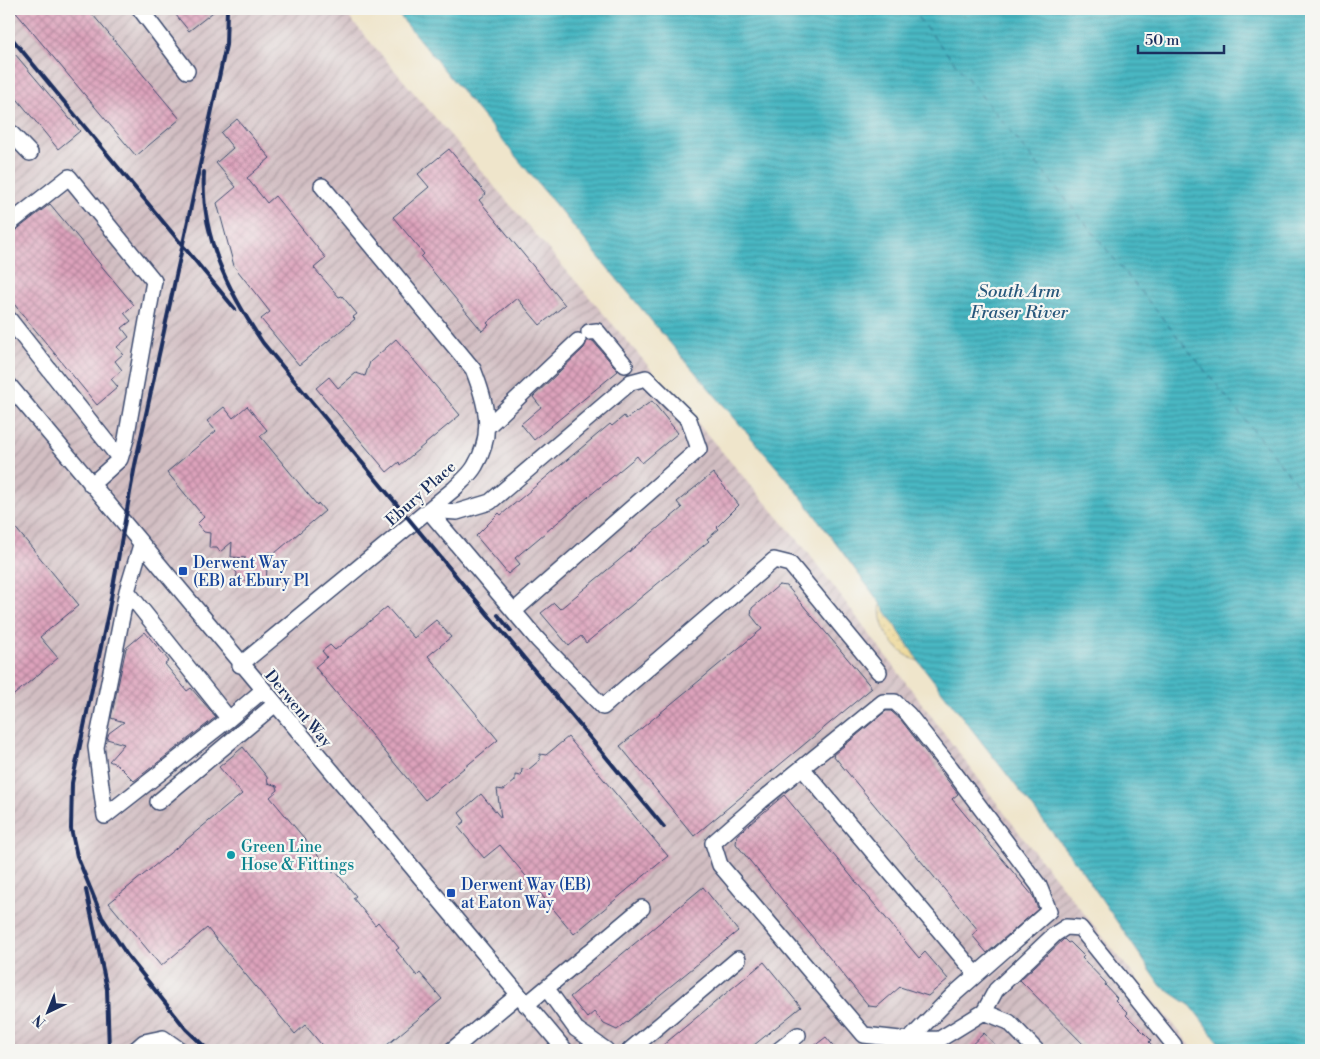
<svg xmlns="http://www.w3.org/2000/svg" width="1320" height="1059" font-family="'Libre Bodoni',serif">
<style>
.industrial{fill:url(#industrial-furrows)}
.sand{fill:url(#sand-dots);stroke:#84847e}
.water{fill:url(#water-rules);stroke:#327390}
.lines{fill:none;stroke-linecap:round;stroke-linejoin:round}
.ferry{stroke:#28587c;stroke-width:1;stroke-dasharray:6 5;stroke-linecap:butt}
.building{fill:url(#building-cross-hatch)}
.minor-casing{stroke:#3b4a6e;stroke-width:18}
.minor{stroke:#fff;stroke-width:15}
.rail{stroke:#1b2f5e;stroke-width:4}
.transit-dot{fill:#1a4fb4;stroke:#f6f6f2;stroke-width:2}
.culture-dot{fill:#0f9aa8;stroke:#f6f6f2;stroke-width:2}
.labels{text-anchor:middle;stroke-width:4.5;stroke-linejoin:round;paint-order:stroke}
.street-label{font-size:16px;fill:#1b2f5e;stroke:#f6f6f2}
.transit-label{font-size:16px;fill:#164399;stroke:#f6f6f2;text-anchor:start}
.culture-label{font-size:16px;fill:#0d838f;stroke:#f6f6f2;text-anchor:start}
.water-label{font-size:18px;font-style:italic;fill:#28587c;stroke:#f6f6f2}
</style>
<defs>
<pattern id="industrial-furrows" width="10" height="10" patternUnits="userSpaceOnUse" patternTransform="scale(1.25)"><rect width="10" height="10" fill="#d2bec2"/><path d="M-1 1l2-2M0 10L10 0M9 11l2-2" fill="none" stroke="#aa9ba1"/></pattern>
<pattern id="sand-dots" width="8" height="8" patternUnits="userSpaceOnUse" patternTransform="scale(1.25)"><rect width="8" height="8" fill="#eeda9e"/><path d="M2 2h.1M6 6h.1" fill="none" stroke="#ccbb8a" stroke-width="1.8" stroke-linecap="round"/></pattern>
<pattern id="water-rules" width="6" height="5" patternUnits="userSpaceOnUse" patternTransform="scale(1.25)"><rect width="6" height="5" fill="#48b7c2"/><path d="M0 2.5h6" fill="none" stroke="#3b95a1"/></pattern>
<pattern id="building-cross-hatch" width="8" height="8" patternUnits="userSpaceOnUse" patternTransform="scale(1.25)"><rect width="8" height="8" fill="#dda2bb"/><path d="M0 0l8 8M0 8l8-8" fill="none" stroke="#b2849b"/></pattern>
</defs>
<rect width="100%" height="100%" fill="#f6f6f2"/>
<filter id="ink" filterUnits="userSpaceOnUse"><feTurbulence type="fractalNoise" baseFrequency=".02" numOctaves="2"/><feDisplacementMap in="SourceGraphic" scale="10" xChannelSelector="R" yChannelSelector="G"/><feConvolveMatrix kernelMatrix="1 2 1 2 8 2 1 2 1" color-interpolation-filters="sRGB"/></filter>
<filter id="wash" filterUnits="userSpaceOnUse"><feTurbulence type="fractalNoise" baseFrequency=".0096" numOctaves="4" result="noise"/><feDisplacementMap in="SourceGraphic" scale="20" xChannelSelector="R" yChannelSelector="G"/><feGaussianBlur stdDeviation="1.12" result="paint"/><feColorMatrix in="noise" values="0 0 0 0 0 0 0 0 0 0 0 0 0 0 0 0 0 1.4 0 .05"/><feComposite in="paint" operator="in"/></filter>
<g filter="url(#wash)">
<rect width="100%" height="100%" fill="#efe5cb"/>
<path class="industrial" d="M9,9H342L803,546L1024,839L1194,1050H9Z"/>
<path class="sand" d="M883,596L928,663C899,661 871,624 883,596Z"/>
<path class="water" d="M394,9H1311V1050H1224L1191,1006L1161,986L1083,872L920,663L880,603L796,490L659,330Z"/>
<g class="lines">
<path class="ferry" d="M911,9L1311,501"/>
</g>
<g id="blocks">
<path class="building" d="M13,9H88L180,119L136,156Z
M171,9H217L189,31Z
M9,47L80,131L58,149L9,89Z
M237,119L270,158L247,178L267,203L275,196L326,258L314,268L339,297L342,296L357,314L353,317L355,319L299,365L261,319L270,312L234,266L217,203L236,187L216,163L233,148L221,133Z
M449,149L486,194L479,200L565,305L540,325L517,298L487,323L489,325L482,331L421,257L424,254L393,217L429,187L418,174Z
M50,204L134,305L124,313L131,321L122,328L129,337L117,347L123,354L115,361L122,370L111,379L118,387L97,405L9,298V233L15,231Z
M396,339L460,415L400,465L399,462L387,472L316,388L329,377L338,388L356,373L365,376L370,362Z
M587,341H593L618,371L534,440L521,424L541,407L533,397L584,348Z
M652,401L678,433L642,463L637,456L515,558L520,564L508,574L476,536L499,513L501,515L610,424L612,426L624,416L626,419Z
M247,406L267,430L260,436L317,505L318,503L325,511L275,553L268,552L266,583L254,582L251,585L248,581L236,580L237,573L234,569L246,558L231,557L232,542L220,552L217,548H209L210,533L204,532L197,524L204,517L167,472L216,431L207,421L224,407L233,418Z
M713,473L739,505L717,527L719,529L707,539L709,541L586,643L581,636L569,646L541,613L554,603L560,609L682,508L677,502Z
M9,520L79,605L40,637L58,658L9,699Z
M779,585L787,586L872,688L694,836L620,746L762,629L751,615L752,608Z
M387,607L414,638L436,620L451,637L428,656L498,740L425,800L315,667L327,657L322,651L330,645L335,650Z
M145,632L169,661L165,664L187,691L191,688L216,717L134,781L118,765L109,761L124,744L107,739L109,733L124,722L111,718L126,648Z
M886,711H891L901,720L958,794L952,799L1033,896L1038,909L987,953L972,935L978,930L833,755Z
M568,737L668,856L574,934L500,845L484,858L458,827L465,821L459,813L481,794L501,818L497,789L504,790L515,781V775L521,776L522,769L528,770L540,760V754L546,755Z
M243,747L267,777L268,783L277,786L278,790L270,797L333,873L335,871L356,896L353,898L375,925L378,922L399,948L396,950L417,976L420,973L442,999L381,1050H326L305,1025L295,1034L207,928L161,966L109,903L242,794L219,767Z
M784,795L919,958L925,952L948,979L928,996L900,987L877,1007L869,1006L736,844L737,835Z
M703,887L738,931L617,1030L604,1024L594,1012L587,1018L570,997Z
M1064,939L1068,943L1070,942L1084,956L1082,958L1106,983L1105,985L1117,998L1115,1000L1128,1013L1126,1015L1151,1040L1149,1042L1157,1050H1089L1020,980Z
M764,962L801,1007L748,1050H657Z
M984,1033L1000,1050H966Z
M826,1037L837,1050H809Z"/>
</g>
</g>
<g filter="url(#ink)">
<use href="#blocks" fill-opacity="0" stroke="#3b4a6e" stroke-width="1"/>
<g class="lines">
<g class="minor-casing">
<path id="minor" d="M140,9L187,71
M9,131L30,153
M9,224L69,177L154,281L126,439L120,459
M9,319L120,459L91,485
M589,332L597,331L625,365
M9,385L565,1050
M487,427L578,341
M428,510L538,640L603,707L774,560L790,564L879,672
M428,510L457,512L490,502L631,382L646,378L689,420L699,449L514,611
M141,545L127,591L229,719L262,691
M127,591L96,747L105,816L229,719
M240,665L454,489C461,482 470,475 475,466C495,433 486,402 473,369L322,186
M802,768L976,974
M158,802L274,705
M547,989L576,1029L606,1050
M526,1005L642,908
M984,1012L996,990L1055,934L1066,927L1080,928L1174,1045
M909,1040L952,996L1049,911L1039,886L950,767L908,714L895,702H883L761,801L713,843L720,865L864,1035L909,1040L940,1039L984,1012L1009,1022L1036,1050
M135,1050L144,1042L163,1038L180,1050
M452,1050L517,996
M630,1050L738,959
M779,1050L798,1035"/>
</g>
<use href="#minor" class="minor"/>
<path class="rail" d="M9,35L235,309
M204,172C200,236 228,291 263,343L664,827
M498,615L511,631
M86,890L107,989L109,1050
M208,1050L186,1029L127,955L102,917L77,856L71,829L72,783L109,609L135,465L226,45L227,9"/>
</g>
</g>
<g class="transit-dot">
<rect x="178" y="566" width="10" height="10" rx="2.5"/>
<rect x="446" y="888" width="10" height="10" rx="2.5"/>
</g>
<circle class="culture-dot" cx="231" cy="855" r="5"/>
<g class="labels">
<g class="street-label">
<text transform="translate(420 493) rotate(-42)" y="6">Ebury Place</text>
<text transform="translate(299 708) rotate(50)" y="6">Derwent Way</text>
</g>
<g class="transit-label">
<text x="193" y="568">Derwent Way<tspan x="193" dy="18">(EB) at Ebury Pl</tspan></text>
<text x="461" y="890">Derwent Way (EB)<tspan x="461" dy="18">at Eaton Way</tspan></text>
</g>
<g class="culture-label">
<text x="241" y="852">Green Line<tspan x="241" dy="18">Hose &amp; Fittings</tspan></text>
</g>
<g class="water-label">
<text x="1019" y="297">South Arm<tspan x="1019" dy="21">Fraser River</tspan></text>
</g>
</g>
<rect width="1320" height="1059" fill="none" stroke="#f6f6f2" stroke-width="30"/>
<g transform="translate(48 1012) rotate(223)" stroke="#f6f6f2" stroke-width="4" paint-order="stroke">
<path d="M0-4L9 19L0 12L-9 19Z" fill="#1b2f5e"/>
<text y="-8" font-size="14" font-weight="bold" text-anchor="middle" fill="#1b2f5e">N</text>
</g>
<path d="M1138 45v8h86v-8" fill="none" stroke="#1b2f5e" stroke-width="2.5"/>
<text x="1145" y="45" font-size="15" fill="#1b2f5e" stroke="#f6f6f2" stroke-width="4" paint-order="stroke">50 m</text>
</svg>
